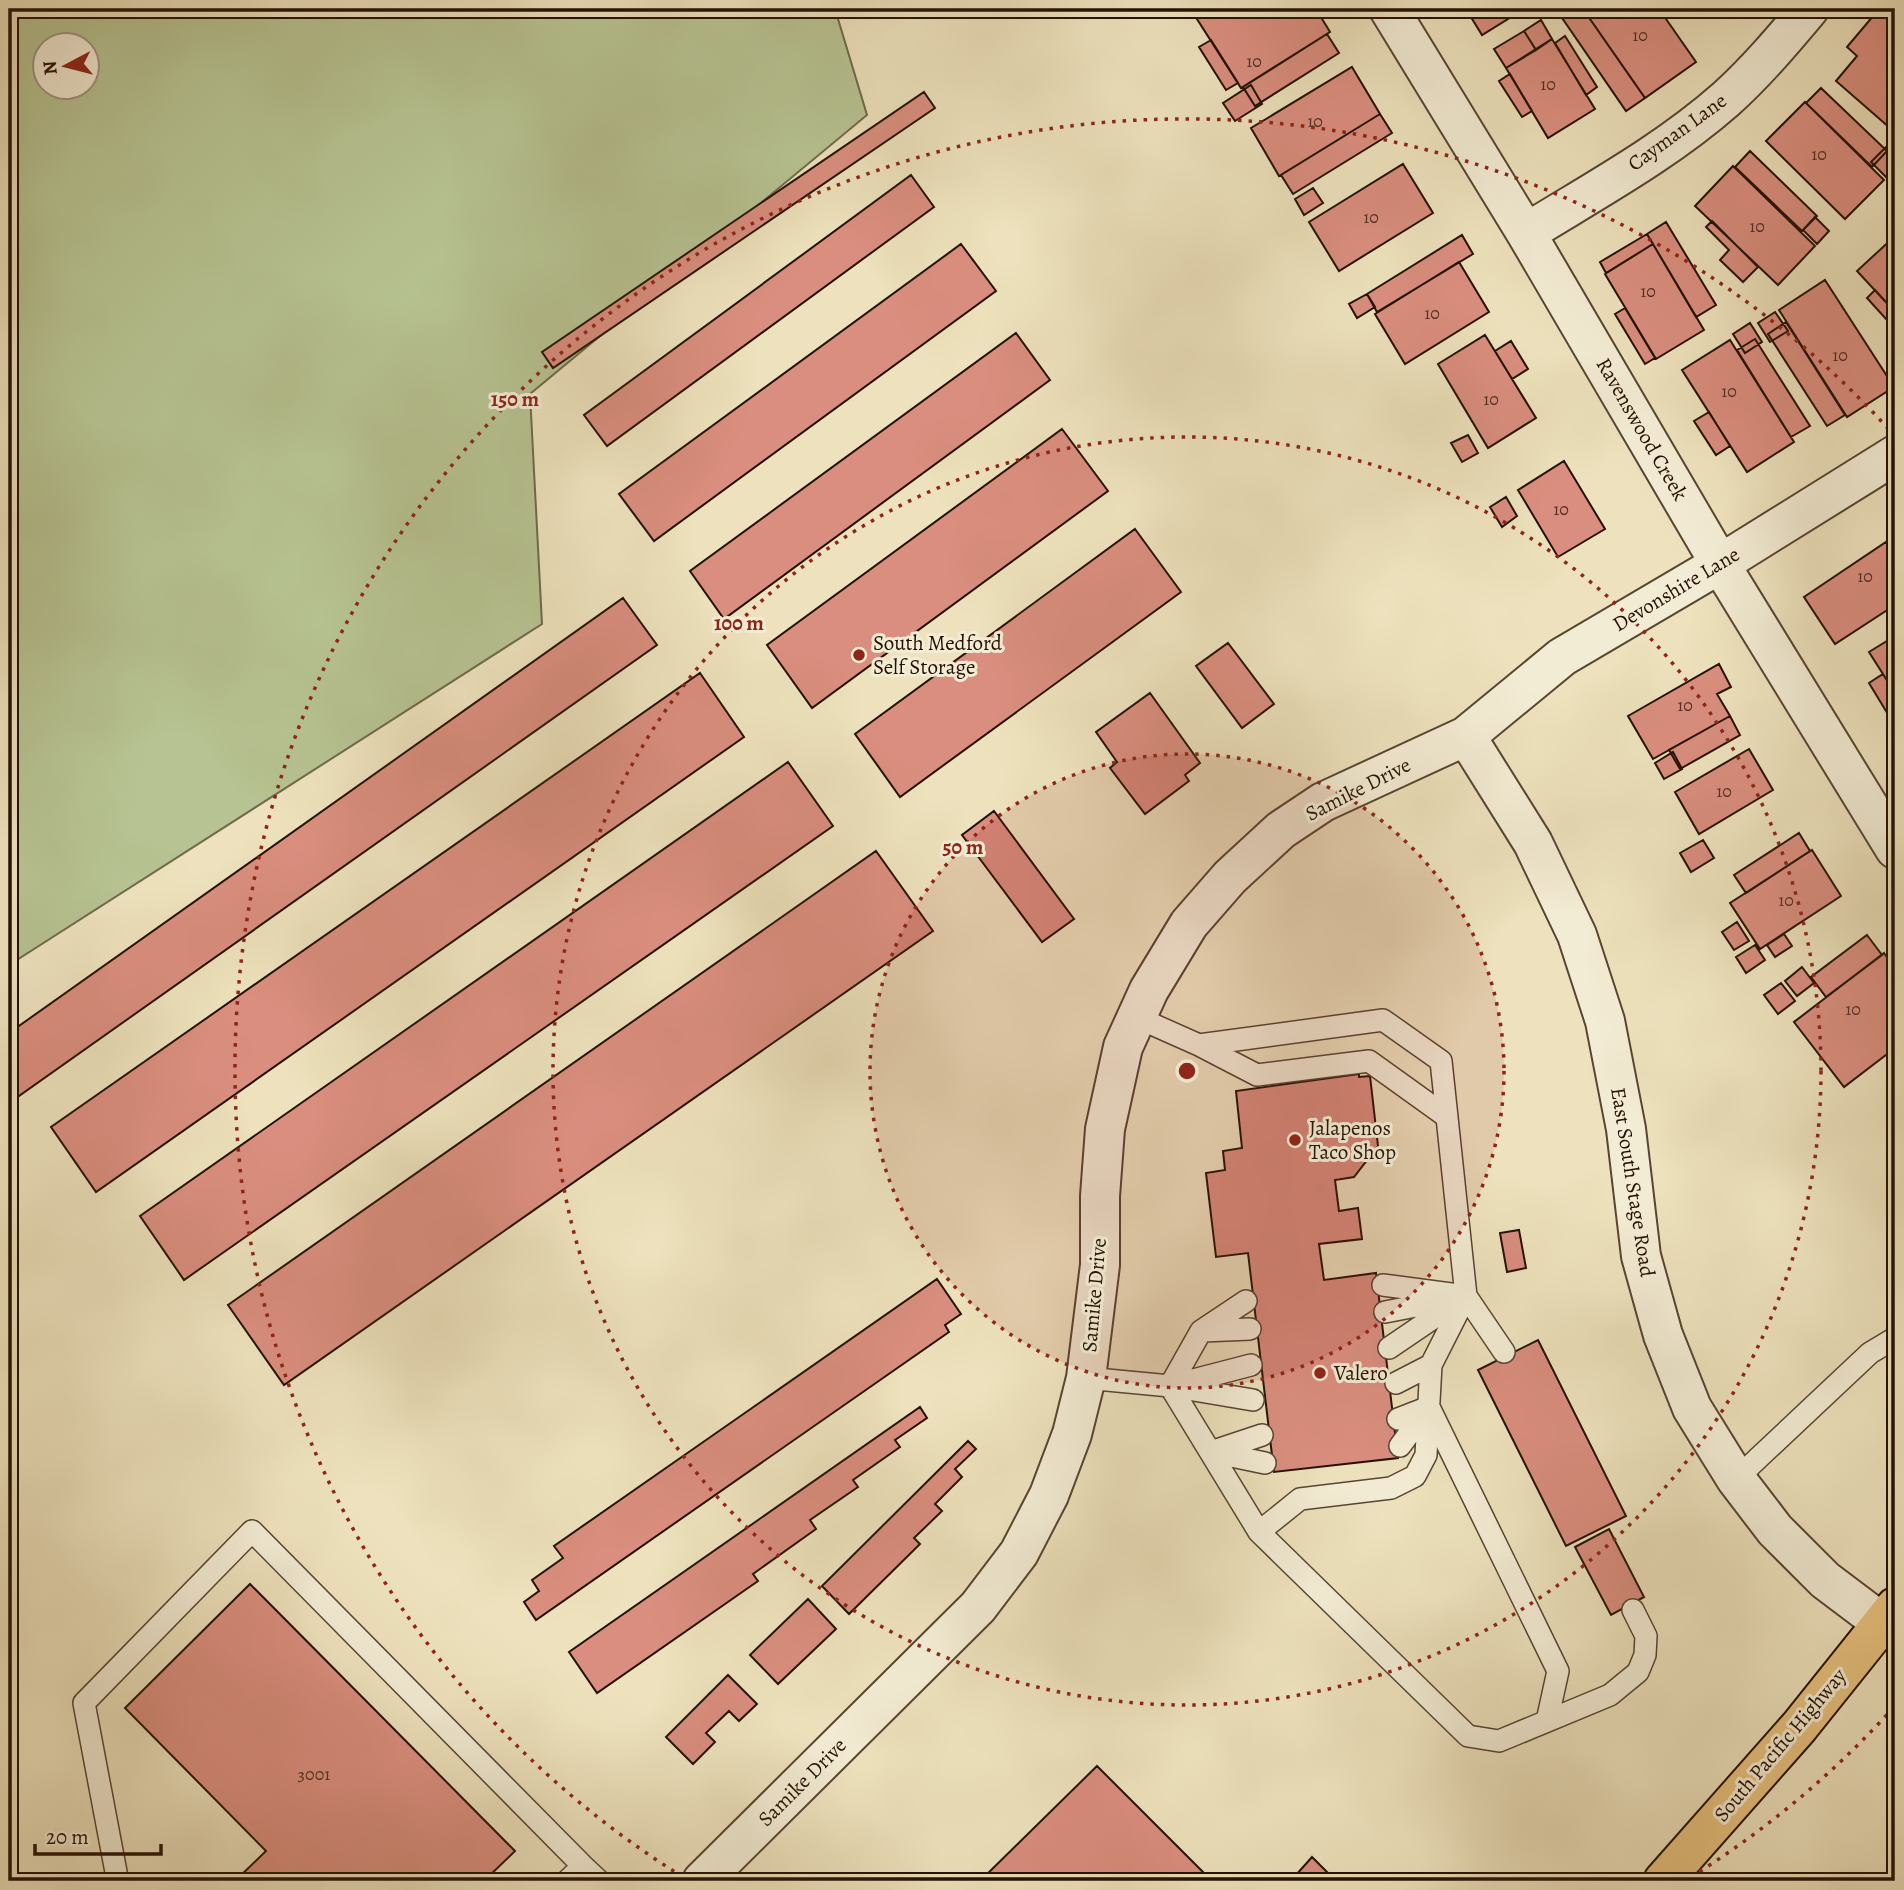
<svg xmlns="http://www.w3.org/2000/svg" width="1904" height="1890" font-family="Alegreya,serif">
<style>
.green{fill:#b7c392;stroke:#6e6a4b;stroke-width:2;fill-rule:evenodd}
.building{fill:#da8e7f;stroke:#251104;stroke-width:2}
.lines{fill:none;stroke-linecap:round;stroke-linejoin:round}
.lane-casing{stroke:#574532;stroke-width:24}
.street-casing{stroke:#574532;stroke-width:42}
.primary-casing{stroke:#251104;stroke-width:42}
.lane{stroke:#f3ecd4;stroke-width:21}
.street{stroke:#f3ecd4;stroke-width:38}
.primary{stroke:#e6c17e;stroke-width:38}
.ring{fill:none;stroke:#8f2418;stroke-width:3.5;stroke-dasharray:3.5 7}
.poi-dot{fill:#8f2418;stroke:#f3ecd4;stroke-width:2.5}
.labels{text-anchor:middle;stroke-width:6;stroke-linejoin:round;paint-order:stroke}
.number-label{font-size:18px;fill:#523023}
.street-label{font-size:21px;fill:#251104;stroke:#f3ecd4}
.poi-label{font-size:21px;fill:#251104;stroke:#f3ecd4;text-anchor:start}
.centre{fill:#8f2418;stroke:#f3ecd4;stroke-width:3.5}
.ring-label{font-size:21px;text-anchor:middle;font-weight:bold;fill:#8f2418;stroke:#f3ecd4;stroke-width:6;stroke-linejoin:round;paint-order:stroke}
</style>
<rect width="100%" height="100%" fill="#ede2bd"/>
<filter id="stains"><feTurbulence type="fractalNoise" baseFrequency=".00286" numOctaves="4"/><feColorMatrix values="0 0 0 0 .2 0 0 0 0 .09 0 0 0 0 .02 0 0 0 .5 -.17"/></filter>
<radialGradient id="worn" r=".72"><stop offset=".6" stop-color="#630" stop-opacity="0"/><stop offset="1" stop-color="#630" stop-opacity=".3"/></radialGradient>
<path class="green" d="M9,9H835L867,115L530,394L542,624L9,965ZM46,46H88V88H46Z"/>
<path class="building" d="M1213,9H1316L1330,32L1241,88L1197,19Z
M1466,9H1524L1482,35Z
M1563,9H1583L1645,98L1626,111L1558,12Z
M1583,9H1659L1696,62L1645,98Z
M1879,9H1890L1895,13V122L1890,128L1836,81L1857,56L1847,47Z
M1541,20L1552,39L1536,50L1524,31Z
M1524,31L1536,50L1506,68L1494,49Z
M1327,34L1339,53L1255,106L1243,87Z
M1565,36L1597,87L1586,95L1555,43Z
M1552,39L1595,109L1548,138L1506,68Z
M1211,40L1238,83L1226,90L1199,47Z
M1352,67L1380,114L1279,176L1251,128Z
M1510,74L1532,111L1522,117L1499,81Z
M1251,85L1262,104L1235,121L1223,103Z
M1821,88L1887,151L1872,167L1806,103Z
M924,92L935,108L553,368L542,352Z
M1805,102L1884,180L1845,219L1766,141Z
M1380,114L1392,133L1293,194L1281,175Z
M1886,147L1895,157V168L1886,177L1871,162Z
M1750,151L1817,216L1802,231L1735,167Z
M1403,164L1433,213L1339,271L1309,222Z
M1733,166L1815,246L1778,285L1695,206Z
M911,175L934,207L607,446L584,415Z
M1313,188L1323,203L1304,215L1295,199Z
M1815,217L1829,231L1817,244L1803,230Z
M1712,221L1758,267L1743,282L1720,260L1729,250L1706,227Z
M1666,222L1716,305L1696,317L1647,234Z
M1647,234L1653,244L1606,273L1600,262Z
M1462,235L1473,254L1377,312L1367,294Z
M1895,236V312L1857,271Z
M961,244L996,291L654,541L619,494Z
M1653,244L1704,330L1656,359L1605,274Z
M1459,262L1489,312L1405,364L1375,314Z
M1825,280L1894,387L1847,417L1779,310Z
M1875,290L1895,312V329L1867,298Z
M1367,294L1375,307L1357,318L1349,304Z
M1625,308L1655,358L1645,364L1615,314Z
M1775,312L1788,331L1770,342L1758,323Z
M1786,322L1845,415L1827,426L1768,334Z
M1750,323L1762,342L1745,353L1733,334Z
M1016,333L1050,380L724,619L690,571Z
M1485,335L1536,418L1488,448L1438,364Z
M1755,339L1810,426L1791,437L1737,350Z
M1730,340L1794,442L1747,472L1682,370Z
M1511,341L1528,369L1512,379L1495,351Z
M1709,412L1730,446L1716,455L1694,421Z
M1062,429L1108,491L812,708L767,645Z
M1468,435L1478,453L1462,462L1451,443Z
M1564,461L1605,529L1558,557L1518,490Z
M1506,497L1517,516L1502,527L1490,507Z
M1135,529L1181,592L900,797L855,734Z
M1886,542L1895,556V605L1835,644L1804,597Z
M623,598L657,645L9,1103V1033Z
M1895,636V693L1869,652Z
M1228,643L1274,704L1242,728L1196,666Z
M1719,664L1731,687L1717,694L1730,716L1653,759L1628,716Z
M700,673L744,737L96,1192L51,1127Z
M1883,674L1895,693V718L1892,721L1869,683Z
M1150,693L1200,763L1185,775L1189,781L1145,814L1110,768L1117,762L1096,732Z
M1730,716L1740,735L1680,769L1669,750Z
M1749,749L1773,790L1699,834L1675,792Z
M1673,752L1682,769L1664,779L1655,763Z
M788,762L833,826L184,1280L140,1216Z
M994,811L1074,919L1042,942L962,835Z
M1799,833L1810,851L1746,893L1734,875Z
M1703,840L1714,858L1691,872L1680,853Z
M1812,850L1841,896L1760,949L1730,903Z
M876,851L933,931L284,1385L228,1305Z
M1737,922L1749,941L1734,950L1722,932Z
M1784,934L1792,946L1775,957L1767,945Z
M1867,935L1882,955L1826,997L1811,977Z
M1755,945L1765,960L1746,973L1736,957Z
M1884,953L1895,969V1048L1844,1087L1794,1022Z
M1802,967L1814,983L1797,996L1785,981Z
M1781,983L1795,1001L1778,1014L1764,995Z
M1359,1074V1077L1370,1076L1378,1146L1354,1177L1335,1180L1339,1211L1358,1208L1362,1239L1319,1244L1324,1280L1376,1273L1398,1458L1274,1472L1248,1253L1216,1257L1206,1173L1225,1170L1223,1151L1242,1148L1236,1091Z
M1519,1230L1526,1268L1507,1272L1500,1233Z
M937,1279L961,1314L945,1325L949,1332L536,1620L524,1602L539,1591L532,1580L563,1558L554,1546Z
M1538,1340L1626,1516L1566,1546L1478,1370Z
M920,1407L927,1418L895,1440L900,1447L853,1480L858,1487L810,1520L816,1529L753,1574L758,1581L597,1693L569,1652Z
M968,1441L976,1449L955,1469L962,1477L935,1504L942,1511L914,1538L920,1544L849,1614L822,1586Z
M1609,1529L1644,1597L1611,1615L1575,1547Z
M250,1584L515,1851L484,1881H235L266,1851L125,1708Z
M808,1599L836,1629L778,1684L750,1655Z
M728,1675L757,1704L739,1721L729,1711L706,1733L715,1742L693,1764L666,1737Z
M1097,1766L1212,1881H980Z
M1312,1857L1328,1873L1320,1881H1303L1296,1875Z"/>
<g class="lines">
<g class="lane-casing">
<path id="lane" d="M1136,1017L1199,1045L1383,1020L1441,1061L1466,1296L1504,1352
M1199,1045L1257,1075L1369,1061L1447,1117
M1383,1285L1466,1296
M1385,1312L1447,1300
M1203,1331L1250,1329
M1389,1348L1464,1297
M1086,1378L1170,1386L1259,1532L1468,1736L1499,1741L1610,1695L1638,1672L1645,1655L1646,1636L1633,1610
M1396,1383L1431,1365
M1178,1384L1251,1365
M1170,1386L1201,1331L1246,1301
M1170,1386L1253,1400
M1429,1407L1558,1671L1547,1721
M1398,1419L1429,1407
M1400,1446L1429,1407
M1214,1451L1262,1435
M1212,1452L1265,1463
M1736,1479L1870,1353L1895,1338
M1259,1532L1300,1499L1391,1488L1415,1476L1426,1455L1431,1365L1466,1296
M583,1866L599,1881
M113,1881L116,1872L84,1703L252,1531L583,1866L567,1881"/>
</g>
<g class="street-casing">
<path id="street" d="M1389,9L1526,233L1720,564L1895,849
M1526,233C1594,191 1666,152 1726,99C1756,72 1783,40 1809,9
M1466,736L1533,843L1577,935L1605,1021L1626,1129L1641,1256L1663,1335L1692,1408L1736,1479L1775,1530L1825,1580L1882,1623
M702,1881L978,1607L1019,1553L1049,1495L1072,1434L1086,1378L1100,1265V1196L1105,1129L1123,1047L1149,990L1189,924L1230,877L1281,830L1323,802L1466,736L1562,657L1720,564L1895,455"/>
</g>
<g class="primary-casing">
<path id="primary" d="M1663,1881L1799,1727L1895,1607"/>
</g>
<use href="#lane" class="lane"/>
<use href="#street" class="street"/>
<use href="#primary" class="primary"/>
</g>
<circle cx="1187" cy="1071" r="317" fill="#8f2418" fill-opacity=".12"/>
<g class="ring">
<circle cx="1187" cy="1071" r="317"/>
<circle cx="1187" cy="1071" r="634"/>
<path d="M1894 1707A951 951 0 0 1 1691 1877M683 1877A951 951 0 1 1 1894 435"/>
</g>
<g class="poi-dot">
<circle cx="859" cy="655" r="7"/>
<circle cx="1295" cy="1140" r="7"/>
<circle cx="1320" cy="1373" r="7"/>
</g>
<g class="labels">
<g class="number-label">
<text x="1640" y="41">10</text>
<text x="1254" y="67">10</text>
<text x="1548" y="90">10</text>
<text x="1315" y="127">10</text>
<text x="1819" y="160">10</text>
<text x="1371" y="223">10</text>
<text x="1757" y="232">10</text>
<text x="1648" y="297">10</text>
<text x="1432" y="319">10</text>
<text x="1840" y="361">10</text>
<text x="1729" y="397">10</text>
<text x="1491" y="405">10</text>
<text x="1561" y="515">10</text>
<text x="1865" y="582">10</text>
<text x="1685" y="711">10</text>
<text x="1724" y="797">10</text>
<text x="1786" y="906">10</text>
<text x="1853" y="1015">10</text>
<text x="314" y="1780">3001</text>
</g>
<g class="street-label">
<text transform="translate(1677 132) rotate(-36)" y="7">Cayman Lane</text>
<text transform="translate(1642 429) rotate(60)" y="7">Ravenswood Creek</text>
<text transform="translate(1676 589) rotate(-31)" y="7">Devonshire Lane</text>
<text transform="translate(1358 789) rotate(-27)" y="7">Samike Drive</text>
<text transform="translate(1633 1182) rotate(81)" y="7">East South Stage Road</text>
<text transform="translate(1094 1295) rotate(-85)" y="7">Samike Drive</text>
<text transform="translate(1780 1745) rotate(-50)" y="7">South Pacific Highway</text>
<text transform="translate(802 1782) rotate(-45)" y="7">Samike Drive</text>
</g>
<g class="poi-label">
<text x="873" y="650">South Medford<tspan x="873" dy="24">Self Storage</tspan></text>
<text x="1309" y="1135">Jalapenos<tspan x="1309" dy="24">Taco Shop</tspan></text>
<text x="1334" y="1380">Valero</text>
</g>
</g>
<circle cx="1187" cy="1071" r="10" class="centre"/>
<g class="ring-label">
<text x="515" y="406">150 m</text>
<text x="739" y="630">100 m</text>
<text x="963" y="854">50 m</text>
</g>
<rect width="1904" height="1890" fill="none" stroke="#ede2bd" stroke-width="35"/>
<rect x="10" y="10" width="1883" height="1869" fill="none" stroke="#251104" stroke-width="3.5"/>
<rect x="18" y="18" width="1869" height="1855" fill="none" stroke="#251104" stroke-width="2"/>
<g transform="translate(66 66) rotate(263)"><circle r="33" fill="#f3ecd4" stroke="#a19481" stroke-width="2"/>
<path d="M0-5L12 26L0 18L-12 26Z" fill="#8f2418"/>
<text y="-10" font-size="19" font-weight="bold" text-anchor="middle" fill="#251104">N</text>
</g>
<path d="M35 1844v10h126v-10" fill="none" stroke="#251104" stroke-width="3.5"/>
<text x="46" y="1844" font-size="21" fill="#251104" stroke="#f3ecd4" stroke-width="5" paint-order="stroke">20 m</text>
<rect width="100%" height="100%" filter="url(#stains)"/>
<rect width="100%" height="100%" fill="url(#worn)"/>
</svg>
